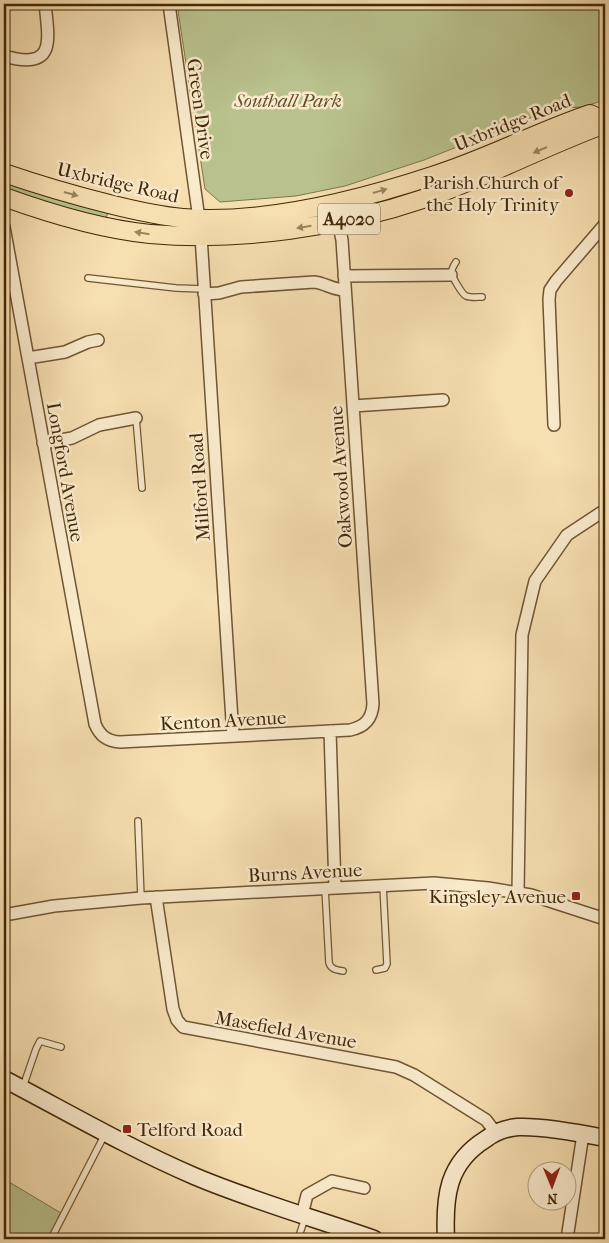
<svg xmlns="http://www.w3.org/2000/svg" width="609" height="1243" font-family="'IM FELL French Canon',serif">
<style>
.green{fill:#b9c28e;stroke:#7e764c}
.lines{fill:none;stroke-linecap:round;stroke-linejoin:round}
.lane-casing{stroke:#6f5633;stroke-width:8}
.street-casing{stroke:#6f5633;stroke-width:14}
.secondary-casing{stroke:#422909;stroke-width:19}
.primary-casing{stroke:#422909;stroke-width:20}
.lane{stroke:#f9eacc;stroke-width:5.5}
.street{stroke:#f9eacc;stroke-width:11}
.secondary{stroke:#f9eacc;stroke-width:16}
.primary{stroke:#f6dfb1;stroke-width:18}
.oneway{fill:#9c845d}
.poi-dot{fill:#8f2418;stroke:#f9eacc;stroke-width:2}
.labels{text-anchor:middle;stroke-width:5;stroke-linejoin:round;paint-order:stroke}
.shield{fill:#f9eacc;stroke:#796344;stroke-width:1}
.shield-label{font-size:18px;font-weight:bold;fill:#422909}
.park-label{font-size:19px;font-style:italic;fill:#604f2a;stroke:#f9eacc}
.street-label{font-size:19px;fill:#422909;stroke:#f9eacc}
.poi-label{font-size:19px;fill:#422909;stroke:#f9eacc;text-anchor:end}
</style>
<rect width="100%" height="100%" fill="#f6dfb1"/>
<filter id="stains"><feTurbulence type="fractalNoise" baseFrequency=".004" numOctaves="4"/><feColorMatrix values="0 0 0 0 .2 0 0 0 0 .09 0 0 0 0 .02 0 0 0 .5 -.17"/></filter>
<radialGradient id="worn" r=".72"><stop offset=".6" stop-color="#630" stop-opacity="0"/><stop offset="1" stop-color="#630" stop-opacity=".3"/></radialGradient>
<path class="green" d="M177,4H605V100L582,107L562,108L535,116L424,160L345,186L296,196L220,202L205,189Z
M4,177L108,212L106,218L102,219L43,203L4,188Z
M4,1179L66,1216L54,1239H4Z"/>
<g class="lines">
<g class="lane-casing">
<path id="lane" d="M456,262C454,265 451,269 452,273C452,277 462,294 466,296C471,298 477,297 482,297
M88,278L176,288L203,289
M136,418L142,488
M138,821L141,898
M325,888L329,963C331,969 336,970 343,971
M376,970L385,968L387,964L383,885
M23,1087L36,1049L40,1041L61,1047
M51,1239L105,1134
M298,1239L305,1218"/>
</g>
<g class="street-casing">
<path id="street" d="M169,4L199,219
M4,56C56,71 49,41 45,4
M4,227L95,724C100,736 107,741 120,742L350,730C365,727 372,719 373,704L342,240L338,221
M201,236L233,736
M344,276L451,275
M204,294L219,293L241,287L314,282C325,283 333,290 345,290
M28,358L65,352L88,342L98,340
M353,406L443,400
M554,425L549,299L550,290L556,281L605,224
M43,443L72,438L99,425L136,418
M330,731L335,888
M518,893L522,635L535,581L567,535L605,510
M156,897L173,1009L177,1020L183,1027L396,1067L414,1075L486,1120L496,1133
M4,915L54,906L141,898L434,883L488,888L531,895L605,919
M302,1215L307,1195L332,1181L364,1188
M567,1239L583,1134"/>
</g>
<g class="secondary-casing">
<path id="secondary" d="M4,1079C67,1112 129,1148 194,1176C253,1201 314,1218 374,1239
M446,1239C444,1197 447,1163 486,1139C495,1132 506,1128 518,1127C543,1126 580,1133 605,1138"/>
</g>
<g class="primary-casing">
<path id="primary" d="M4,173C39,185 73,195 109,204C133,210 158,216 183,218C263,224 356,201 432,176C486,159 537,132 590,114L601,119
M4,197C51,214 100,229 150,234C240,242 341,227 426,198C484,178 539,149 597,127L601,119"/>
</g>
<use href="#lane" class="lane"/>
<use href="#street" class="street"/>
<use href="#secondary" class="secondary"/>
<use href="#primary" class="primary"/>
</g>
<defs><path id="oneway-solid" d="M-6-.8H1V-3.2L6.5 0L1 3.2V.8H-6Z" transform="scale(1.25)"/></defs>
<g class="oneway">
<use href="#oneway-solid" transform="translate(540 150) rotate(157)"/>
<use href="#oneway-solid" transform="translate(380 191) rotate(-16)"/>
<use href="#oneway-solid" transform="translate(71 194) rotate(15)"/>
<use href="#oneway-solid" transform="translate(304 227) rotate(171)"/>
<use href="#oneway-solid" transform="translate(142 233) rotate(-171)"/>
</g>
<g class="poi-dot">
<circle cx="569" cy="193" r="5"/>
<rect x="571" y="891" width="10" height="10" rx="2.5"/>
<rect x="122" y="1124" width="10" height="10" rx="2.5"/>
</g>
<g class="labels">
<rect class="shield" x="318" y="203.5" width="62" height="31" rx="4"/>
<g class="shield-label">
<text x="349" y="225">A4020</text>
</g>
<g class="park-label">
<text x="288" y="107">Southall Park</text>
</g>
<g class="street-label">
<text transform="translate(201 109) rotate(82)" y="7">Green Drive</text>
<text transform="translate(512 122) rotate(-22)" y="7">Uxbridge Road</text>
<text transform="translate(118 182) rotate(13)" y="7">Uxbridge Road</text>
<text transform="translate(66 472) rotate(80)" y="7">Longford Avenue</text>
<text transform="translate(340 477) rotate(-94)" y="7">Oakwood Avenue</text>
<text transform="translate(199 487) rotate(-94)" y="7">Milford Road</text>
<text transform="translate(223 720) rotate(-3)" y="7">Kenton Avenue</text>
<text transform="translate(305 872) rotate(-3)" y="7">Burns Avenue</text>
<text transform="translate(286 1029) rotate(10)" y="7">Masefield Avenue</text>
</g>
<g class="poi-label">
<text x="559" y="189">Parish Church of<tspan x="559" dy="22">the Holy Trinity</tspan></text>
<text x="566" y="903">Kingsley Avenue</text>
<text x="137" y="1136" text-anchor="start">Telford Road</text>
</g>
</g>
<rect width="609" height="1243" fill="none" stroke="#f6dfb1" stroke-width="20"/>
<rect x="5" y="5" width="599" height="1233" fill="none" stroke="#422909" stroke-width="2.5"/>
<rect x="10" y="10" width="589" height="1223" fill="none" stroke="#422909"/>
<g transform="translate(552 1186) rotate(179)"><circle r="24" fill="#f9eacc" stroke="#b09d7e"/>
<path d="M0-4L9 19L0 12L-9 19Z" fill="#8f2418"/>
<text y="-8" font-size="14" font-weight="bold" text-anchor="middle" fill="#422909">N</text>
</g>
<rect width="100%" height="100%" filter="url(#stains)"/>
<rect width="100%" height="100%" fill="url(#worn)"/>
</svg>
